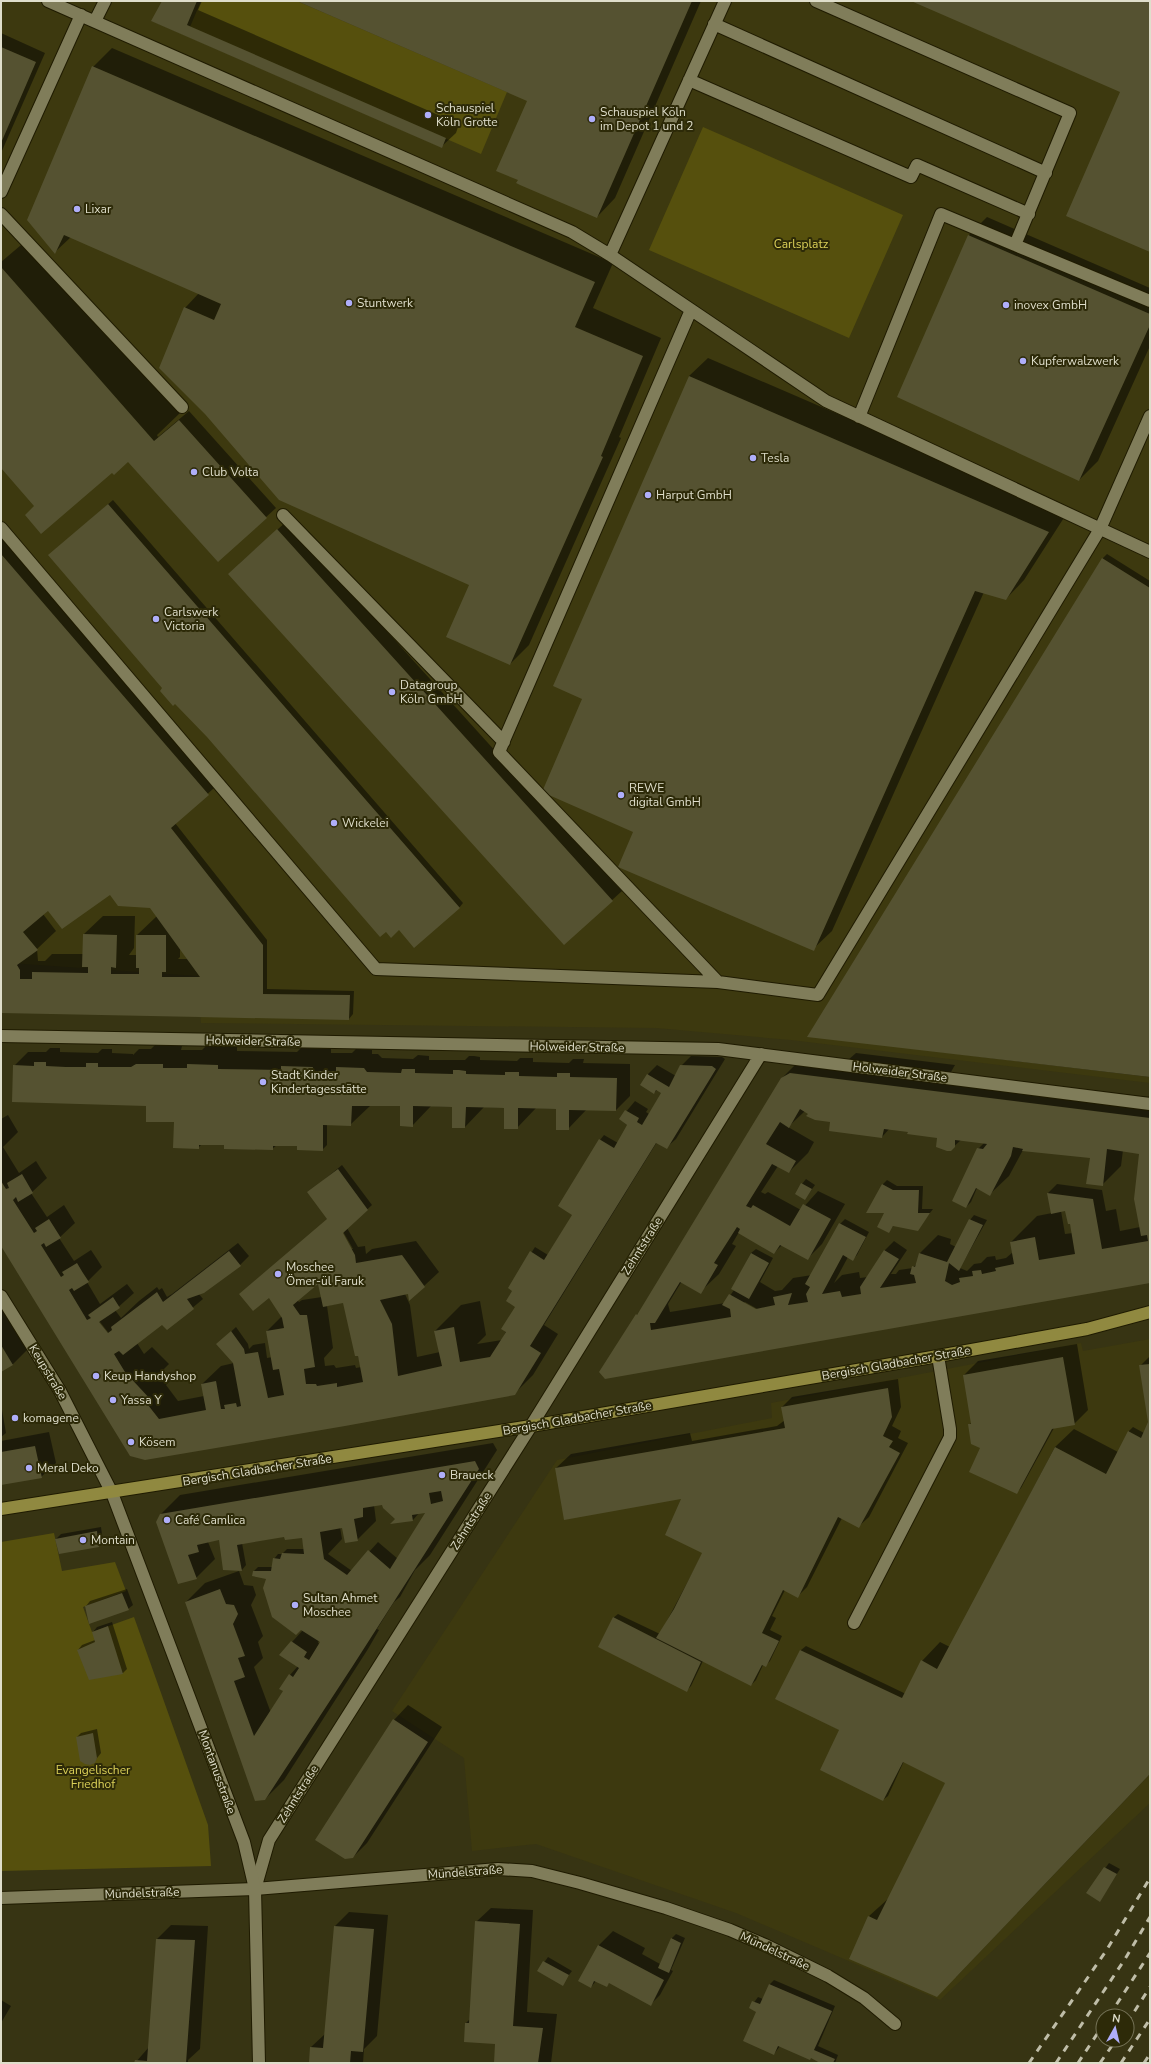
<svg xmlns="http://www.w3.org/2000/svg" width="1151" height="2064" font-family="'Nunito Sans',sans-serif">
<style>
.built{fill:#3d390f}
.green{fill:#56500d}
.shadow{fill:#0007;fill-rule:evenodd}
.building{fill:#555231;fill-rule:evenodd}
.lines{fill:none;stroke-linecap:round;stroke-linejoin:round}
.service-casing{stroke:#1f1b00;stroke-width:14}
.minor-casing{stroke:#1f1b00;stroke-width:14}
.tertiary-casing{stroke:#1f1b00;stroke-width:14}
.primary-casing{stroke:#1f1b00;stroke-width:14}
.service{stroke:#807d5a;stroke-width:12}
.minor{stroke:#807d5a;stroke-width:12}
.tertiary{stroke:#807d5a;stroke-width:12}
.primary{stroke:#908940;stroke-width:12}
.rail{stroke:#bfbda8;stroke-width:3;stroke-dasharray:7 7;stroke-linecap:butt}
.poi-dot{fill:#afaefa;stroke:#2d2a08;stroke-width:1.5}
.labels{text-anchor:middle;stroke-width:4;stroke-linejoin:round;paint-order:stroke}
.poi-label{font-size:12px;fill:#dfdecb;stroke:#2d2a08;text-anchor:start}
.park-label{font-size:12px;fill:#dbd058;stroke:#2d2a08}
.street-label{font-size:12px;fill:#dfdecb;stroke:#2d2a08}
</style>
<rect width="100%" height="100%" fill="#373413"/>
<path class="built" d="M1,1H1150V1083L791,1040L656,1028L201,1023L198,976L10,963L1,949Z
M1150,1339V1803L940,2000L736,1913L536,1844L472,1851L464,1758L392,1711L557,1460L772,1418L771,1403L1081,1343L1083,1351Z"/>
<path class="green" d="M201,1H297L507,92L481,154L190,27Z
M703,127L903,215L849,338L649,250Z
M54,1533L62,1571L115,1562L126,1591L83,1607L92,1632L134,1617L208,1825L211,1866L1,1871V1542Z"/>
<path class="shadow" d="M163,1H202L198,10L459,124L456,133L441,147L152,21Z
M300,1H701L615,198L597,217L528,100Z
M1,33L45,53L1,153Z
M112,48L613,263L593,308L661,338L619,437L621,438L529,645L510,664L470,585L185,308L199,293L71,237L55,252L93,67Z
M987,217L1150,288V346L1098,461L1079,480L969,235Z
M27,240L180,413L157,435L158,437L189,411L276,508L218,561L128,461L113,471L35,506L1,467V262Z
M708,358L1067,513L1024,580L1006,599L984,592L832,931L813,949L635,831L689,376Z
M113,500L463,903L459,908L399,928L208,737L164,688L54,551Z
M287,521L622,891L564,944L239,564Z
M1,533L223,780L175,823L267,940V989L354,991L353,1014L349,1019L1,1012ZM110,893L149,905L157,916L137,935V955H129L134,948L135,916H103L84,934V954H52L45,961H38L37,949L56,931L43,914L49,910ZM180,948L188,959H178L180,957Z
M1107,554L1150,581V1077L809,1036L1103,558Z
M155,1045L182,1046L181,1050H202L206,1046L237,1047V1051L297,1052L301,1048L331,1049V1053H352L356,1049L372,1050V1054H378L382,1058L413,1059L418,1055L429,1056V1060H465L469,1056H474L480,1057V1060L517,1061L520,1058H533V1062L569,1063L573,1059H584L583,1063L630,1064V1096L616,1110L587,1109L568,1129L557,1109L536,1108L517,1128L505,1108L484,1107L465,1127L453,1107L431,1106L412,1126L401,1106H370L351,1124H327V1145L322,1150L298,1145H277L272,1149L225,1144H202L198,1148L175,1122L147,1105L14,1066L28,1052H46L50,1048H60V1052L98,1053L102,1049H112V1053L133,1054V1055L139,1049H151Z
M856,1053L955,1065L948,1077L1000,1079L1148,1097L1150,1096V1282L605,1378L637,1315L641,1310L782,1078L801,1059L848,1060ZM811,1110L831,1121L882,1137L890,1128H911L938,1138L950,1150L961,1140L985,1142L978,1149L966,1207L971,1202L977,1188L990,1194L1009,1176L1023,1150L1091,1157L1102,1185L1121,1166L1123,1150L1141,1153L1140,1227L1120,1231L1116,1209L1106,1211L1102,1190L1057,1184L1048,1193L1052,1213L1037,1216L1011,1242L1013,1252L1006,1258L996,1260L995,1256L987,1257L981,1263L974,1264L967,1271L960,1268L987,1220L974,1215L970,1220L956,1247L950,1244L951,1239L938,1235L920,1253L918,1262L913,1268L899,1270L896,1274H891L907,1250L894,1241L884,1251L868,1277L860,1278L859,1272L842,1275L834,1283L848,1257L853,1259L857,1255L869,1232L845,1219L840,1224L812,1275L793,1278L782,1290L775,1291L760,1282L773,1258L756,1249L751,1253L732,1289L734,1290L725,1303L670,1312L668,1304L682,1281L700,1292L719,1274L736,1246L732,1244L739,1232L774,1253L782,1245L808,1258L822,1244L845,1204L818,1191L801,1210L768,1192L765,1194L761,1192L778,1166L789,1172L808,1153L814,1142L788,1127L805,1111ZM1066,1210L1073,1233L1065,1234L1061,1211ZM745,1302L761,1311L760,1312L744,1303Z
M691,1056L722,1057L725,1059L676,1139L666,1148L657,1142L544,1325L558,1334L533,1375L514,1394L145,1459L1,1244V1119L8,1115L18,1132L3,1147L19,1173L36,1161L41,1169L47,1178L31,1193L47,1217L64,1205L75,1223L59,1238L74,1261L91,1250L97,1259L102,1267L87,1282L100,1304L127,1284L134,1293L115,1310L121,1318L139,1301L157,1287L159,1290L162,1288L167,1297L172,1294L238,1243L249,1256L240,1265L199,1294L203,1299L167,1329L163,1323L137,1343L144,1354L152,1347L169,1364L161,1372L170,1381L166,1385L178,1401L204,1396L202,1384L221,1366L234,1363L222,1340L236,1327L248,1344L249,1349L253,1345L265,1343L267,1358L272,1357L267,1331L282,1316L270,1298L240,1294L329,1219L309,1192L342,1165L372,1205L347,1228L358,1247L365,1246L366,1254L372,1249L416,1241L439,1272L410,1299L409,1293L405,1294L410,1305L417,1357L440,1352L435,1331L461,1305L480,1301L486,1335L477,1344L502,1340L517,1307L513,1290L509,1288L535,1247L548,1255L573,1215L600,1140L604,1135L618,1143L628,1126L620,1119L635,1101L648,1109L646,1112L649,1114L663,1092L657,1090L654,1093L648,1074L657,1065L676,1076L681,1066ZM341,1228L353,1249H351L340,1229ZM318,1282L322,1297L302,1300L299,1302L297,1300ZM344,1302L361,1367L356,1368L355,1365L336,1368L334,1365L325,1366L324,1358L333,1348L327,1306ZM97,1318L114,1340L96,1319Z
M806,1179L815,1185L805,1199L802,1184Z
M887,1180L897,1186H923L922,1209H933L917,1230L894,1225L889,1231L882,1185Z
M1,1297L10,1312L6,1316L27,1350L13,1364L1,1371Z
M1077,1344L1088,1410L1074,1424L1054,1428L1021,1488L1016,1493L982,1447L969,1425L972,1422L964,1375L978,1361Z
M1150,1356V1774L956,1977L869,1916L889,1898L946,1782L904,1761L888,1796L883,1800L840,1730L776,1698L801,1650L806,1646L906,1694L922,1661L940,1642L950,1647L1055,1447L1074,1429L1118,1452L1129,1431L1133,1427L1144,1433L1149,1422L1140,1366Z
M898,1379L901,1407L892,1426L901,1431L898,1438L908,1443L869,1517L859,1526L842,1518L807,1587L798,1596L785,1590L772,1616L776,1618L770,1630L782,1636L770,1661L765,1666L763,1665L756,1680L751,1685L703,1661L691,1686L687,1690L613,1618L618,1614L660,1634L705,1549L684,1497L556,1468L571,1454L690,1433L692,1441L777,1426L785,1420L782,1407L792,1397Z
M1,1404L6,1433L1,1437Z
M49,1432L56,1463L41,1477L1,1484V1441Z
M493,1443L497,1450L430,1555L415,1570L400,1597L394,1602L377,1629L379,1630L368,1649L284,1780L265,1799L186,1602L205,1583L239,1571L244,1585L253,1586L256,1595L251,1605L263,1636L258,1642L263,1658L254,1667L271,1713L285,1691L290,1675L298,1666L292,1642L303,1630L267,1579L254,1571L258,1567H273L274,1559L278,1554H282L287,1549H304L302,1536L285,1535L242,1543L246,1565L242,1570L219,1539L208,1542L215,1559L196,1578L161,1514L180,1495ZM383,1504L396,1518L413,1520L419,1513L427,1512L398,1559L378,1542L352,1571L328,1554L342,1539L340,1527H343L357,1540L376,1521L374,1505ZM319,1640L322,1642L320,1644L318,1643Z
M101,1527L103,1542L99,1546L56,1539L61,1534Z
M127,1589L133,1605L128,1609L86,1606L90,1601Z
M112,1622L127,1669L123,1673L90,1679L78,1650L82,1645L95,1640L93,1632L97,1627Z
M408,1705L442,1727L367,1843L353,1857L394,1720Z
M97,1729L101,1753L94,1762L77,1737L81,1733Z
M1109,1863L1120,1869L1100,1901L1087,1893Z
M491,1908L533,1910L527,2012L557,2014L551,2063H495L496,2043L466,2023L470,2019L476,1922Z
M349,1912L388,1915L377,2036L364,2049L363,2063H310L311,2047L325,2034L335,1926Z
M171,1925L208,1926L200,2049L188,2060V2063H135L149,2047L157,1939Z
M613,1931L645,1948L642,1954L660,1964L672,1938L676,1934L685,1938L671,1970L673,1971L660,1995L651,2004L610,1982L606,1986L596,1981L591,1987L580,1981L599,1945Z
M548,1957L572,1971L562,1984L538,1971Z
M774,1980L835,2006L818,2046L838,2055L835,2063H822L823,2062L780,2046L774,2054L758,2011L750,2008L758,1997L763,1999L770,1984Z
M1,2000L11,2006L1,2023Z"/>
<path class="building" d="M162,1H197L187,25L446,138L442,148L151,21Z
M297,1H692L597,218L520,185L516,183L518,180L496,171L527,101Z
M911,1H1150V252L1066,216L1120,92Z
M1,47L36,62L1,143Z
M92,66L595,282L575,327L643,356L601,456L603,457L510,665L446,637L469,585L279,500L205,414L159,368L184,307L214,320L221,304L64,235L55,254L27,220Z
M968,235L1150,314V325L1079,481L897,397Z
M1,267L154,441L179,420L267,518L218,562L128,462L114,475L112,473L41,534L25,515L34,506L1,468Z
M689,376L1049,532L1006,600L975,591L814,951L618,867L633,832L542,792L582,699L553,686Z
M108,504L460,908L414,948L399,930L391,938L386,932L380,937L207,737L175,704L173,706L160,691L162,688L48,555Z
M277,529L613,901L564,945L228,574Z
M1,554L209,795L171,828L263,945V994L350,995L349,1020L1,1013ZM110,895L118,906L150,908L200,977H162V972H166V935H136V968H139V974H111V967L116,968L117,935L83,934L82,967H88V973L32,972V979H20V970L17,965L38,950L23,932L48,911L62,929Z
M1102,558L1150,588V1077L807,1037Z
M34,1062H46V1066L66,1067H86V1063H98V1067H131L136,1064H163V1068H187V1064L218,1065V1069L281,1070V1066L313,1067L312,1071H336V1067L364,1068L367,1072L401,1073L402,1069H415V1073L453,1074V1070H459L466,1071V1074L505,1075V1072H519V1076L557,1077V1073H570V1077L617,1078L616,1111L569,1110V1130H556V1109L518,1108V1129H504V1108L466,1107L465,1128H452V1107L413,1106V1127L400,1126V1106H352L351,1126L323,1125V1151L297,1150V1146H273V1150L224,1149V1145H199V1149L173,1148L174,1122H146V1106L12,1102L13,1065L34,1066Z
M680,1065L712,1066L716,1069L667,1149L656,1143L530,1346L541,1353L515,1395L345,1426L145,1460L130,1456L1,1246V1181L6,1189L9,1188L7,1183L22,1174L33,1193L18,1202L16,1197L13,1200L34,1233L37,1231L35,1228L49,1219L61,1238L46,1247L44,1243L41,1245L61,1277L64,1275L62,1272L77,1263L83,1273L89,1282L74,1291L72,1288L69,1290L87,1320L91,1318L88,1315L113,1297L120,1308L99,1322L108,1333L112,1330L111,1327L157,1292L163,1302L229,1251L241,1266L204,1293L187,1299L194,1309L167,1330L162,1325L123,1355L119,1351L114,1354L125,1372L152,1401L148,1405L159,1419L206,1410L201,1384L216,1381L221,1409H225L224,1405L236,1403L237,1407L241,1406L233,1363L216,1344L231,1331L244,1349L245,1354L258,1352L268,1398L284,1395L279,1369L273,1370L266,1331L284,1328L282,1318L269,1298L253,1311L239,1294L327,1219L307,1192L338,1169L368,1210L343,1233L355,1255L356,1263L402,1255L425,1287L409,1301L408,1294L380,1300L392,1324L398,1376L442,1366L434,1331L454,1327L460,1362L490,1357L506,1332L501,1329L515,1307L506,1301L512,1291L508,1288L530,1251L544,1260L572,1215L558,1206L599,1139L614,1148L627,1125L619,1119L625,1110L639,1118L637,1122L642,1125L661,1093L656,1090L654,1094L640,1085L647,1074L669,1087ZM318,1284L323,1307L343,1303L355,1356H358L363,1382L337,1387V1383L317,1386L316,1384H306L304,1369L315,1367L307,1315H300L293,1305Z
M790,1073L1150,1118V1283L605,1379L599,1372L636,1314L637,1315L781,1078ZM800,1109L808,1114L806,1116L815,1120L830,1122L829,1131L882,1138L884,1129L908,1132L907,1134L937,1138L936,1147L947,1151H951L955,1147V1140L987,1144L983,1149L977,1148L952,1201L966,1208L976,1188L990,1196L1011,1156L1013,1147L1023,1149L1022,1151L1090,1158L1086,1184L1103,1186L1107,1149L1139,1154L1134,1199L1141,1236L1147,1235L1148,1241L1102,1249L1093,1199L1047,1193L1051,1214L1065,1211L1068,1224H1070L1075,1254L1039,1260L1035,1237L1010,1242L1014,1264L995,1268L996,1271L982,1274L981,1270L972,1271L973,1276L959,1278L960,1282L952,1285L945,1281L949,1263L959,1271L983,1225L969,1219L947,1262L919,1253L915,1267L912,1266L910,1274L914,1275L916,1283L880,1288L899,1259L884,1250L860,1287L861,1294L842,1297L840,1291L822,1294L843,1255L853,1261L866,1237L839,1223L805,1284L810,1287L806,1294L808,1302L788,1305L792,1293L773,1297L775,1305L756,1309L729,1294L722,1305L730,1309L731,1317L651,1330L650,1323H655L680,1282L701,1294L718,1265L714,1263L737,1227L740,1229L738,1233L774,1254L780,1245L808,1260L831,1219L803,1204L790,1226L753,1205L751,1208L746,1206L772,1164L789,1173L796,1161L766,1144L780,1122L789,1128Z
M801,1183L812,1189L805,1200L795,1194Z
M882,1184L893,1190H919L918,1213H930L918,1231L893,1226L889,1233L877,1227L884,1213H866Z
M751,1253L769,1263L749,1299L731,1289Z
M1,1345L13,1365L1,1372Z
M1063,1357L1075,1425L1052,1429L1017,1494L969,1472L980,1448L971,1444L968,1424H971L963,1375Z
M1150,1364V1774L937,1997L849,1959L868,1916L877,1920L945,1783L903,1762L883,1801L820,1770L839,1730L775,1699L800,1650L902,1698L921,1660L937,1669L1055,1447L1106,1474L1128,1431L1141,1438L1148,1422L1139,1365Z
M888,1388L892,1417L883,1436L893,1441L889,1447L900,1453L859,1528L838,1517L798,1598L783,1590L762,1633L779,1641L766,1667L762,1665L751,1686L656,1638L674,1609L702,1553L665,1535L681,1499L564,1520L555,1468L785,1428L781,1407Z
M35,1446L42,1478L1,1485V1452Z
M475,1461L479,1469L354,1664L265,1800L255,1801L185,1602L220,1589L226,1604L234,1605L238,1614L233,1624L245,1656L238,1658L245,1677L234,1681L254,1736L283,1691L279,1689L289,1674L293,1677L299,1668L279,1655L291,1641L307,1652L304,1657L309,1660L320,1642L301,1630L296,1635L272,1617L263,1588L266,1579L252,1576L253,1571H271L273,1558L280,1559L282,1553L304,1554L302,1538L285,1540L284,1537L237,1545L242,1571L223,1570L219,1540L197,1545L199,1552L188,1555L197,1579L178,1584L156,1522L160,1514ZM441,1491L443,1501L431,1504L429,1493ZM382,1505L383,1508L395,1519L390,1524L413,1521L412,1515L425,1513L390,1569L368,1550L347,1575L324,1559L320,1532L342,1528L345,1543L358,1541L354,1519L363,1517V1508Z
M97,1531L99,1547L59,1554L55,1539Z
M122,1593L129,1610L89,1624L85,1606Z
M613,1617L701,1662L687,1692L598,1647Z
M108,1626L123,1674L89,1680L77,1650L95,1642L92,1632Z
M393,1719L428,1742L353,1858L345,1859L315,1840Z
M93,1733L97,1758L95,1763L90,1765L85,1764L80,1761L76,1737Z
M1104,1867L1117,1874L1100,1902L1086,1893Z
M475,1921L520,1924L513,2026L543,2028L538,2063H494L495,2044L464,2042L465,2023H469Z
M334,1926L374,1929L363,2052L351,2051L350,2063H309L310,2047L323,2048Z
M671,1938L681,1943L669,1973L658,1968Z
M156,1939L195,1940L186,2063H134L135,2060L147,2061Z
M598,1945L664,1980L651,2006L609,1983L607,1987L594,1981L591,1988L578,1981Z
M543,1961L569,1975L563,1986L537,1971Z
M769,1984L832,2011L814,2050L835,2059L833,2063H820L811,2058L810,2060L778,2046L774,2055L743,2041L756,2012L749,2008L752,2001L760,2004Z"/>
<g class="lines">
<g class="service-casing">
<path id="service" d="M48,1L572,232L610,255L826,401L1150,552
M816,1L1070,113L1015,245L941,214L859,417
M95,21L105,1
M714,24L1046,173
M689,80L911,177L917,165L1029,214
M1,192L81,15
M1,214L182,407
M1015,245L1150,301
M610,255L725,1
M691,310L499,752L718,982
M283,515L504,742
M1,528L376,969L718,982L818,995L1100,529L1150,416
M854,1623L950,1437V1429L938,1356"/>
</g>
<g class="minor-casing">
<path id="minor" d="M1,1036L718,1049L1150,1104
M1,1296L60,1391L112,1493
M255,1889L269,1840L531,1426L761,1054
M1,1898L255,1889L498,1869L532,1871L580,1883L666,1908L730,1930L765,1945L828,1976L864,1998L895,2024"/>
</g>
<g class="tertiary-casing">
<path id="tertiary" d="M112,1493L244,1842L255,1889L259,2063"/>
</g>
<g class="primary-casing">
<path id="primary" d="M1,1509L531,1426L938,1356L1087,1329L1150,1312"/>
</g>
<use href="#service" class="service"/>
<use href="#minor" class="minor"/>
<use href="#tertiary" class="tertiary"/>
<use href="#primary" class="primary"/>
<path class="rail" d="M1109,2016L1150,1953
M1127,2023L1150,1987
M1029,2063L1106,1951L1150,1878
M1056,2063L1125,1959L1150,1917
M1078,2063L1103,2025
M1100,2063L1116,2040
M1121,2063L1150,2019
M1144,2063L1150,2054"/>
</g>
<g class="poi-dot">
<circle cx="428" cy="115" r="4"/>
<circle cx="592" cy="119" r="4"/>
<circle cx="77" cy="209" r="4"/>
<circle cx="349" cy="303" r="4"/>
<circle cx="1006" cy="305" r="4"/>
<circle cx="1023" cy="361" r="4"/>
<circle cx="753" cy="458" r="4"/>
<circle cx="194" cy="472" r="4"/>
<circle cx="648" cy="495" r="4"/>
<circle cx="156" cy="619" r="4"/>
<circle cx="392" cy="692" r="4"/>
<circle cx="621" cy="795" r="4"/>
<circle cx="334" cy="823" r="4"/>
<circle cx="263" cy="1082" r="4"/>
<circle cx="278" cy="1274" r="4"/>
<circle cx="96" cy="1376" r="4"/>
<circle cx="113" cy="1400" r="4"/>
<circle cx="15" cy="1418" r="4"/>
<circle cx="131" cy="1442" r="4"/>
<circle cx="29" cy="1468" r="4"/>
<circle cx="442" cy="1475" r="4"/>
<circle cx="167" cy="1520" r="4"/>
<circle cx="83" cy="1540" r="4"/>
<circle cx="295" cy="1605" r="4"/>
</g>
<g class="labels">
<g class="poi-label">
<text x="436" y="112">Schauspiel<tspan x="436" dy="14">Köln Grotte</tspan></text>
<text x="600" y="116">Schauspiel Köln<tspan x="600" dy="14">im Depot 1 und 2</tspan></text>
<text x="85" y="213">Lixar</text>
<text x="357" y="307">Stuntwerk</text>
<text x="1014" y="309">inovex GmbH</text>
<text x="1031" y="365">Kupferwalzwerk</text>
<text x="761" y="462">Tesla</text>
<text x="202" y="476">Club Volta</text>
<text x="656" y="499">Harput GmbH</text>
<text x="164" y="616">Carlswerk<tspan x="164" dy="14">Victoria</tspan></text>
<text x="400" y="689">Datagroup<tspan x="400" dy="14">Köln GmbH</tspan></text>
<text x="629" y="792">REWE<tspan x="629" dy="14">digital GmbH</tspan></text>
<text x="342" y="827">Wickelei</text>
<text x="271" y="1079">Stadt Kinder<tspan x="271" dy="14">Kindertagesstätte</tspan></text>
<text x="286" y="1271">Moschee<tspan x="286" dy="14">Ömer-ül Faruk</tspan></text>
<text x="104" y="1380">Keup Handyshop</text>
<text x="121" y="1404">Yassa Y</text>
<text x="23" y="1422">komagene</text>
<text x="139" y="1446">Kösem</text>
<text x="37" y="1472">Meral Deko</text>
<text x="450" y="1479">Braueck</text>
<text x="175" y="1524">Café Camlica</text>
<text x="91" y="1544">Montain</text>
<text x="303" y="1602">Sultan Ahmet<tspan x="303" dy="14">Moschee</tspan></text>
</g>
<g class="park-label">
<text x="801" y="248">Carlsplatz</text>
<text x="93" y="1774">Evangelischer<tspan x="93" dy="14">Friedhof</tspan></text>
</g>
<g class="street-label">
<text transform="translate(253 1041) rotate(1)" y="4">Holweider Straße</text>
<text transform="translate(577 1047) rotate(1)" y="4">Holweider Straße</text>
<text transform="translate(900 1072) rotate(7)" y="4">Holweider Straße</text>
<text transform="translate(642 1246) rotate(-58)" y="4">Zehntstraße</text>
<text transform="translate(896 1363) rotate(-10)" y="4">Bergisch Gladbacher Straße</text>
<text transform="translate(48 1372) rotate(59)" y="4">Keupstraße</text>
<text transform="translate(577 1418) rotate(-10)" y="4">Bergisch Gladbacher Straße</text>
<text transform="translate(257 1470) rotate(-9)" y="4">Bergisch Gladbacher Straße</text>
<text transform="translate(471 1521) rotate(-58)" y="4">Zehntstraße</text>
<text transform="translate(217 1772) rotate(70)" y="4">Montanusstraße</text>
<text transform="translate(298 1794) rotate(-58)" y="4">Zehntstraße</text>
<text transform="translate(465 1872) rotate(-4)" y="4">Mündelstraße</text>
<text transform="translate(142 1893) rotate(-2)" y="4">Mündelstraße</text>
<text transform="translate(775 1951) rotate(25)" y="4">Mündelstraße</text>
</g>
</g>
<rect width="1151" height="2064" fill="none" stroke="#dfdecb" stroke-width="4"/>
<g transform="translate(1115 2028) rotate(8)"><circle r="19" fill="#2d2a08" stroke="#747256"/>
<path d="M0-3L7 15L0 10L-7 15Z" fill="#afaefa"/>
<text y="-6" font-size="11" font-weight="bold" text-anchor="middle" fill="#dfdecb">N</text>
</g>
</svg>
